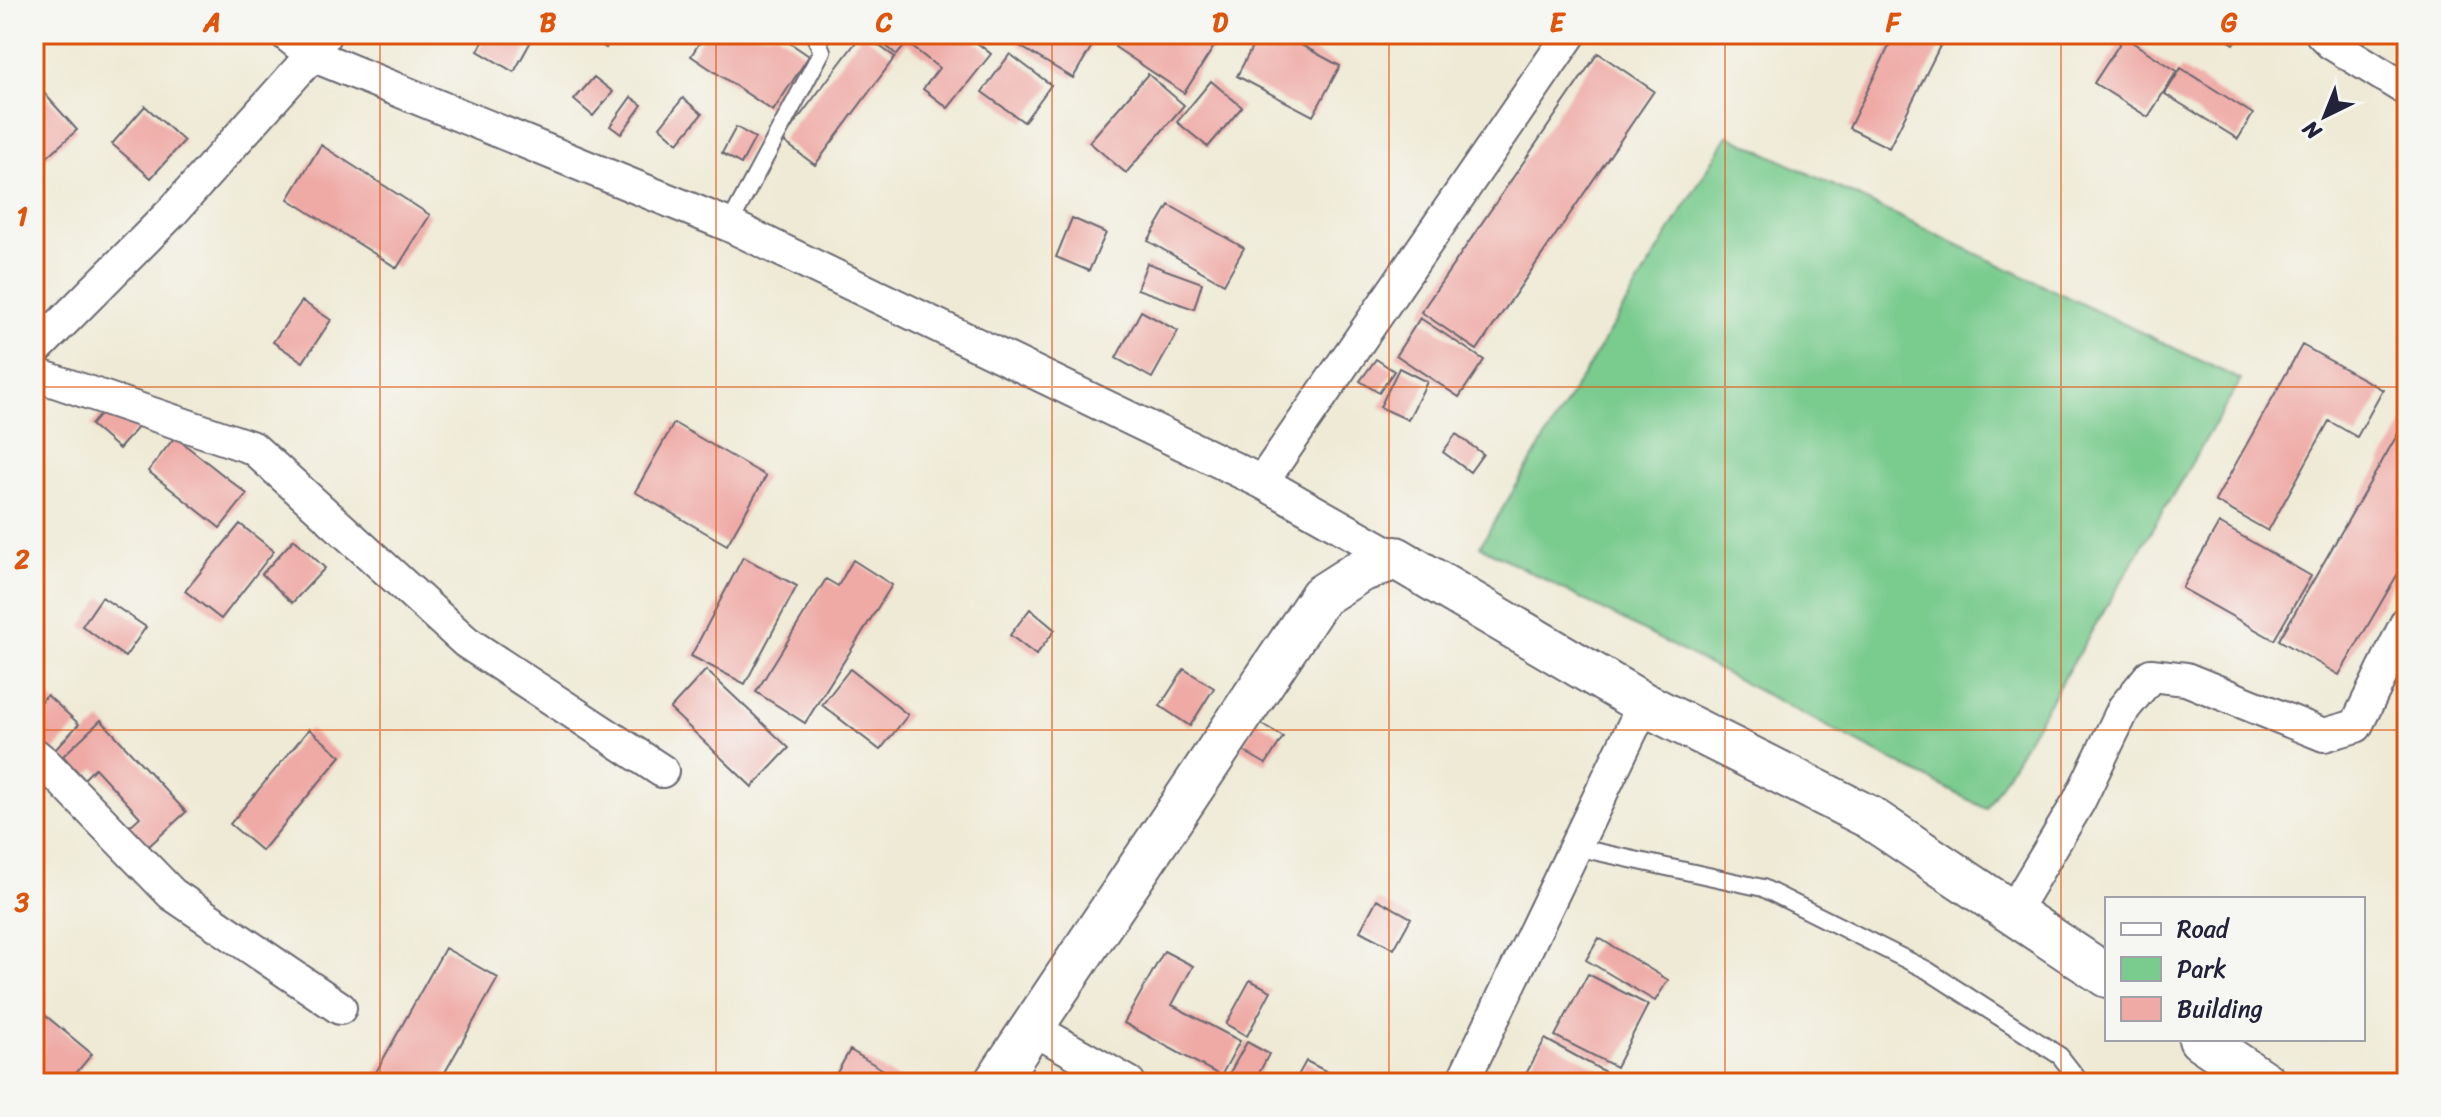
<svg xmlns="http://www.w3.org/2000/svg" width="2441" height="1117" font-family="Sriracha,sans-serif">
<style>
.green{fill:#79cb8e;stroke:#4e7664;stroke-width:2}
.building{fill:#efaaa6}
.lines{fill:none;stroke-linecap:round;stroke-linejoin:round}
.service-casing{stroke:#6a6871;stroke-width:20}
.minor-casing{stroke:#6a6871;stroke-width:36}
.tertiary-casing{stroke:#6a6871;stroke-width:46}
.service{stroke:#fff;stroke-width:16}
.minor{stroke:#fff;stroke-width:32}
.tertiary{stroke:#fff;stroke-width:42}
.grid{fill:none;stroke:#de560e;stroke-width:2;stroke-opacity:0.55}
.neatline{fill:none;stroke:#de560e;stroke-width:3}
.grid-label{font-size:26px;text-anchor:middle;font-weight:bold;fill:#de560e}
</style>
<rect width="100%" height="100%" fill="#f6f6f2"/>
<filter id="ink" filterUnits="userSpaceOnUse"><feTurbulence type="fractalNoise" baseFrequency=".0125" numOctaves="2"/><feDisplacementMap in="SourceGraphic" scale="16" xChannelSelector="R" yChannelSelector="G"/><feConvolveMatrix kernelMatrix="1 2 1 2 8 2 1 2 1" color-interpolation-filters="sRGB"/></filter>
<filter id="wash" filterUnits="userSpaceOnUse"><feTurbulence type="fractalNoise" baseFrequency=".006" numOctaves="4" result="noise"/><feDisplacementMap in="SourceGraphic" scale="32" xChannelSelector="R" yChannelSelector="G"/><feGaussianBlur stdDeviation="1.8" result="paint"/><feColorMatrix in="noise" values="0 0 0 0 0 0 0 0 0 0 0 0 0 0 0 0 0 1.4 0 .05"/><feComposite in="paint" operator="in"/></filter>
<g filter="url(#wash)">
<rect width="100%" height="100%" fill="#efead5"/>
<path class="green" d="M1728,135L2241,380L1986,809L1480,546Z"/>
<g id="blocks">
<path class="building" d="M487,34H535L514,72L478,51Z
M584,34H614L606,48Z
M705,34H777L809,56L773,111L691,56Z
M862,34L895,57L815,165L782,140Z
M872,34H966L991,54L948,108L923,89L939,68L907,43L897,55Z
M1025,34H1099L1073,78L1018,45Z
M1124,34H1199L1215,45L1184,93L1115,47Z
M1259,34H1281L1340,66L1313,116L1237,76Z
M1895,34H1946L1889,148L1849,128Z
M2218,34H2241L2234,44Z
M2124,37L2177,71L2148,117L2094,83Z
M1598,53L1654,91L1477,350L1421,312Z
M1010,54L1051,85L1024,122L982,92Z
M2181,68L2253,114L2238,139L2165,94Z
M1148,74L1184,105L1126,173L1089,142Z
M594,77L613,92L593,116L574,100Z
M1211,81L1242,107L1208,147L1177,122Z
M34,82L77,130L34,169Z
M631,97L642,105L621,134L610,126Z
M683,98L702,114L678,143L660,127Z
M145,106L184,141L151,178L112,144Z
M736,127L755,138L741,164L722,153Z
M321,145L430,215L397,268L288,199Z
M1169,205L1244,248L1224,284L1148,241Z
M1072,218L1106,233L1089,271L1056,257Z
M1147,263L1202,283L1194,309L1137,289Z
M302,301L331,320L303,362L273,342Z
M1141,311L1178,331L1152,378L1116,358Z
M1420,318L1484,360L1459,397L1396,355Z
M2302,345L2383,390L2357,437L2329,421L2268,531L2215,501Z
M1376,359L1394,371L1379,393L1360,381Z
M1399,368L1427,382L1408,420L1380,407Z
M112,401L140,425L119,449L91,425Z
M2407,418V558L2339,675L2279,640Z
M674,423L766,476L727,545L635,492Z
M1456,434L1483,454L1470,472L1443,452Z
M175,437L247,494L220,528L148,471Z
M2219,523L2311,576L2274,640L2182,588Z
M240,524L274,551L221,619L185,591Z
M294,539L325,568L292,603L262,574Z
M743,557L797,586L745,684L691,656Z
M853,560L892,585L805,723L756,692L826,579L838,586Z
M102,597L146,627L125,657L82,626Z
M1030,609L1055,630L1036,655L1010,635Z
M850,669L908,715L880,750L822,705Z
M1184,669L1214,688L1190,726L1160,706Z
M706,670L789,748L752,787L670,709Z
M47,695L79,724L53,752L34,734V709Z
M101,720L186,812L148,847L129,827L140,817L95,768L84,779L63,756Z
M1257,721L1283,737L1266,764L1240,749Z
M309,729L341,756L262,851L230,824Z
M1377,899L1411,918L1394,949L1360,931Z
M1599,938L1668,980L1655,1001L1586,960Z
M445,948L498,978L439,1083H370Z
M1164,951L1193,966L1172,1005L1240,1041L1221,1076L1124,1023Z
M1588,974L1648,1005L1616,1067L1555,1036Z
M1250,980L1271,991L1247,1036L1226,1024Z
M34,1006L92,1054L68,1083H34Z
M1545,1039L1625,1083H1521Z
M1247,1042L1269,1054L1254,1083H1224Z
M850,1050L905,1083H831Z
M1306,1061L1349,1083H1294Z"/>
</g>
</g>
<g filter="url(#ink)">
<use href="#blocks" fill-opacity="0" stroke="#6a6871" stroke-width="2"/>
<g class="lines">
<g class="service-casing">
<path id="service" d="M729,225L822,51L814,34
M1575,847L1763,888L1927,970L2060,1056L2081,1083"/>
</g>
<g class="minor-casing">
<path id="minor" d="M286,34L312,55L729,225L1262,482L1396,558
M2322,34L2331,43L2407,90
M34,351L173,211L312,55L325,34
M34,374L253,448L466,642L662,771
M1262,482L1570,34
M34,754L44,762L172,894L340,1008
M2012,913L2079,801L2124,708L2151,675L2186,679L2324,735L2356,726L2407,622
M1032,1028L1129,1083
M1462,1083L1644,704"/>
</g>
<g class="tertiary-casing">
<path id="tertiary" d="M2200,1039L2265,1083
M995,1083L1321,596L1360,571L1396,558L1644,704L1869,817L2107,976"/>
</g>
<use href="#service" class="service"/>
<use href="#minor" class="minor"/>
<use href="#tertiary" class="tertiary"/>
</g>
</g>
<path class="grid" d="M380,34V1083M716,34V1083M1052,34V1083M1389,34V1083M1725,34V1083M2061,34V1083M34,387H2407M34,730H2407"/>
<rect width="2441" height="1117" fill="none" stroke="#f6f6f2" stroke-width="88"/>
<rect x="2105" y="897" width="260" height="144" fill="#f6f6f2" stroke="#a1a1a9" stroke-width="2"/>
<rect x="2121" y="923" width="40" height="12" fill="#ffffff" stroke="#a1a1a9" stroke-width="2"/>
<text x="2177" y="937" font-size="24" fill="#22223b">Road</text>
<rect x="2121" y="957" width="40" height="24" fill="#79cb8e" stroke="#a1a1a9" stroke-width="2"/>
<text x="2177" y="977" font-size="24" fill="#22223b">Park</text>
<rect x="2121" y="997" width="40" height="24" fill="#efaaa6" stroke="#a1a1a9" stroke-width="2"/>
<text x="2177" y="1017" font-size="24" fill="#22223b">Building</text>
<g transform="translate(2325 116) rotate(223)" stroke="#f6f6f2" stroke-width="6" paint-order="stroke">
<path d="M0-6L14 30L0 20L-14 30Z" fill="#22223b"/>
<text y="-12" font-size="22" font-weight="bold" text-anchor="middle" fill="#22223b">N</text>
</g>
<rect x="44" y="44" width="2353" height="1029" class="neatline"/>
<g class="grid-label">
<text x="212" y="31">A</text>
<text x="548" y="31">B</text>
<text x="884" y="31">C</text>
<text x="1220" y="31">D</text>
<text x="1557" y="31">E</text>
<text x="1893" y="31">F</text>
<text x="2229" y="31">G</text>
<text x="22" y="225">1</text>
<text x="22" y="568">2</text>
<text x="22" y="911">3</text>
</g>
</svg>
